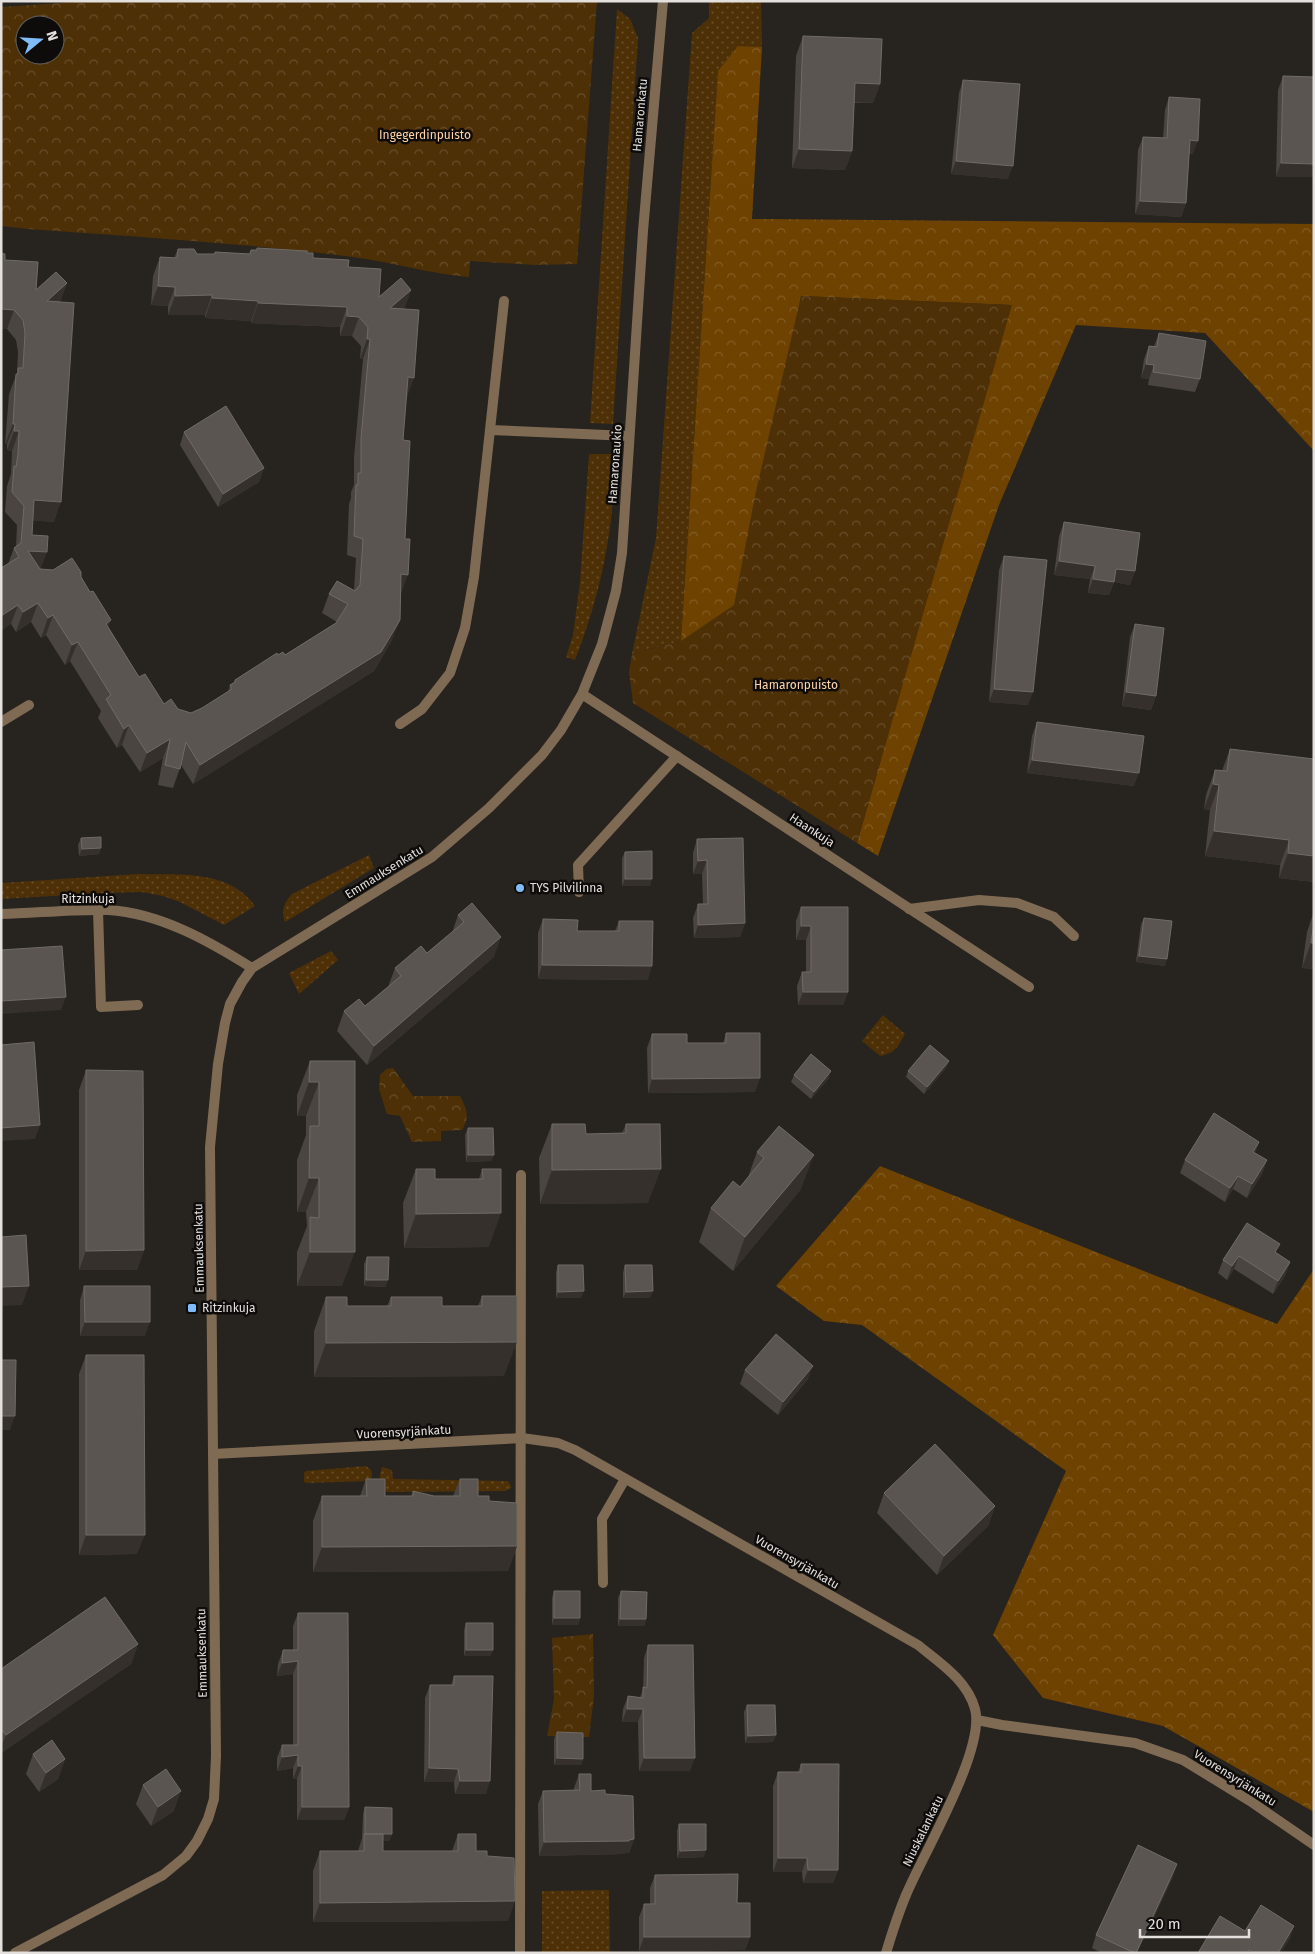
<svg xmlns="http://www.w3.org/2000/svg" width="1315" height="1954" font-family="'Fira Sans',sans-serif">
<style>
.grass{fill:url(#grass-dots)}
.forest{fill:url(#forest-crowns)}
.park{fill:url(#park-crowns);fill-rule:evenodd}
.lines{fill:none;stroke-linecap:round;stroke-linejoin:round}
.lane{stroke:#7f6a54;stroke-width:10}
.street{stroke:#7f6a54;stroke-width:10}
.wall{fill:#4a4540}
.shaded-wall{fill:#35302b}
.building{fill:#5a5551;stroke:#706b67}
.poi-dot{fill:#7ebdf9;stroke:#0e0c0a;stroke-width:2}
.labels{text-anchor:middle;stroke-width:5;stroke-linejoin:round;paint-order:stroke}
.street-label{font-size:12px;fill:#e3e0dd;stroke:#0e0c0a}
.park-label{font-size:12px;fill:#fdd3a7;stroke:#0e0c0a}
.poi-label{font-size:12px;fill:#e3e0dd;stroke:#0e0c0a;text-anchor:start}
</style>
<defs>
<pattern id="grass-dots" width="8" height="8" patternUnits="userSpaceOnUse" patternTransform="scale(1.25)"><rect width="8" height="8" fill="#4e3007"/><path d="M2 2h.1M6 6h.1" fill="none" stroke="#674e2b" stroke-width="1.8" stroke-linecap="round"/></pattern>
<pattern id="forest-crowns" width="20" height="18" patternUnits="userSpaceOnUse" patternTransform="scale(1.25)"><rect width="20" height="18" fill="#6e4200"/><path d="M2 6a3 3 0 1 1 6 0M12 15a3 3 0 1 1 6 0" fill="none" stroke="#835d25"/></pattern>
<pattern id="park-crowns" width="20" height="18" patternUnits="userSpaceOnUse" patternTransform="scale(1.25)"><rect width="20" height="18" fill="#4e3007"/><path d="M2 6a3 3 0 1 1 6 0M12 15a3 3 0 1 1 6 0" fill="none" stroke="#674e2b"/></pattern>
</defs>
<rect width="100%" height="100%" fill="#27231e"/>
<path class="grass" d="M709,1H761L762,47L738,46L718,72L681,641L632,654L656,538L692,33L709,18Z
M617,9L630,19L638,38L613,424L590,423Z
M589,454H615C613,478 614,503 610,527C604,572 592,617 575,660L566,657L573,635L580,582Z
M369,855L374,868L285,922C281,910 284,903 292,894Z
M138,874C178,875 229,869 255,906L224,925L180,902L163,896L141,892L105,893L1,899V883Z
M331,951L338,960L299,994L289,973Z
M883,1015L905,1034C898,1047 895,1053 880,1056L862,1041Z
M366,1466L371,1470L372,1477L369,1481L307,1483L304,1482V1473L306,1471Z
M382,1467L392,1470L393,1479L508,1481L511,1486V1488L506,1491L387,1492C378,1487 379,1476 382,1467Z
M609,1890L610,1953H542V1891Z"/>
<path class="forest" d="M738,46L762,47L752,219L1314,224V451L1205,333L1076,325L999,505L878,856L857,843L1011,305L801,296L736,737L688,707L681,641L718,71Z
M880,1166L1277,1324L1314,1269V1812L1163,1726L1043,1698L993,1635L1066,1471L862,1325L824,1321L776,1286Z"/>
<path class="park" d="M92,1H597L577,264L535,265L470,261L469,277C430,274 392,262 353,257C245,243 136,237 28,229L1,226V7ZM25,25H55V55H25Z
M801,296L1012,305L857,843L633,703L629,672L632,654L681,641L734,605L755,496Z
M393,1068L413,1096H460C467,1109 470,1117 462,1130L441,1131V1141L412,1142L400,1116L387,1114L379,1089L380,1075L386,1069Z
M593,1634L594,1696L589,1737L547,1736L554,1699L552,1638Z"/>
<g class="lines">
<path class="lane" d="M490,430L629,436
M1,722L29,705
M400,724L422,709L450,673L465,628L474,577L504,301
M579,892L578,865L677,756
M909,909L979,900L1017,903L1054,917L1074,936
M98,910L101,1007L138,1005
M603,1583L602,1519L625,1479
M520,1953L521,1175"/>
<path class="street" d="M582,694L1029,987
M1,914C37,913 73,909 108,910C160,913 209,941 252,968
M213,1454L522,1438L558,1443L575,1450L918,1645C940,1663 967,1680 975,1709C986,1749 923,1854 906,1895C898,1914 892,1933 886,1953
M977,1720L1002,1725L1135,1743L1183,1760L1250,1801L1314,1845
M15,1953L163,1875L186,1856L197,1841L208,1819L214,1799L216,1756L210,1147L218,1064L225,1023L230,1004L242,982L252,968L432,857L489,808L542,755L561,730L582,694L602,644L616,591L622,553L643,231L663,1"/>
</g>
<path class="wall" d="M803,36L880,84L873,103H854L852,151L845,170L792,168L796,56Z
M1283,76L1314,77L1276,177L1278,90Z
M963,80L1008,179L951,174L959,93Z
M1169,97L1193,154H1189L1186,203L1181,217L1135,214L1138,150L1143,137L1163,138L1165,110Z
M257,248L307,253L313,258L348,267L379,297L411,290L404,309L407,397H406L403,440L401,594L392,640L374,671L193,784L181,765L173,788L158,785L163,758L140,772L122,745L117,748L98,718L101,711L70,661L65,665L46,635L41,638L31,622L16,632L11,624L8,564L14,548L16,547L17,525L5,512L7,486L10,477L11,473L12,451L7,450V444H5L9,394L17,373L18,352L16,340L7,329H1V253L5,260L36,290L67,283L60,302L54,522L32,520V535L41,569L81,577L109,628L139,677L164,704L178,709L191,713L202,708L228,692L230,685L234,683L235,680L278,655H285L336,623L337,622L322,613L329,594L354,590L356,558L347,555L349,504L351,498V492L354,485V457L363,359H360L361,346L352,336H340V327L251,323V321L205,318V315H168V306L151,305L153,276L160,257L174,258L178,249L197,254H214L215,252L249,254L251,250H256Z
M1159,333L1200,379L1195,392L1148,385L1149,379L1141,378L1144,359L1149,346H1154Z
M184,432L264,468L259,482L218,507L180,445Z
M1064,522L1135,571L1130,585L1114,582L1109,595L1088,593L1090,579L1054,575L1059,536Z
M1004,556L1028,705L989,702L999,570Z
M1135,624L1156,696L1151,710L1122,706L1130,637Z
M1037,722L1134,786L1027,773L1032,736Z
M1230,749L1313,759L1314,753V882L1279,878L1280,865L1205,856L1210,810L1204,809L1206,795L1215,770L1222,771Z
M81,838L101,848L99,854L79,856L78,845Z
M697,839L745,923L740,937L694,938L693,918L698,904H703L702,874H693V853Z
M625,852L650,886H622V858Z
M801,907L848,992L843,1005H798L797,986L802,972H806V940H796V921Z
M1314,911V969L1302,968L1307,932Z
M458,915L494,957L367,1065L337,1031L344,1011L365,1006L388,987L395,968L427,953L452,933Z
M1144,918L1165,966L1136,962L1141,924Z
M543,919L577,931H615L619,921L648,980L538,979V933Z
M726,1033L755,1092L648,1093L647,1048L652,1034L687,1043H723Z
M310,1061H355L342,1286H297V1252L307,1226L306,1212H297V1160L306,1135V1116H297V1095Z
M949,1061L946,1068L924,1094L906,1077L908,1071Z
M86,1070L144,1250L137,1270H79V1090Z
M794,1075L829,1078L811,1099L791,1082Z
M552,1124L586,1134L622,1133L626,1124L648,1203L540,1204L539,1158Z
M468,1128L494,1155L491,1161L466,1162L465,1135Z
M1259,1142L1255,1153L1267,1160L1262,1174L1247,1198L1233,1189L1225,1202L1180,1173L1185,1160Z
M757,1152L801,1189L733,1271L699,1242L711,1208L740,1187L748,1177Z
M416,1169L435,1179H479L482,1169L489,1247L404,1248L403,1203Z
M1247,1223L1276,1253L1290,1262L1285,1276L1273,1294L1234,1269L1227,1280L1218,1273L1223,1260Z
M367,1257L386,1287L364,1286V1264Z
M558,1265L581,1298H556V1272Z
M625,1265L650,1298H623V1272Z
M84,1286L145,1336H80V1300Z
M482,1296L504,1376L314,1377V1331L326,1297L347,1306H387L391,1297L442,1306H478Z
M86,1355L137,1554L79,1555V1374Z
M745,1370L808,1379L778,1415L740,1384Z
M366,1479L385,1496H411L413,1491L434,1496H453L460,1479L478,1496L489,1501L517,1546L508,1571L313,1572V1521L322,1496H360Z
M884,1493L995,1506L988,1526L937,1575L877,1513Z
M554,1591L580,1618L578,1625H552V1598Z
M621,1591L646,1619L644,1626H618V1598Z
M298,1613L349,1807L344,1820H297V1779H293V1768L277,1771V1758L282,1745H293V1674L277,1676L278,1664L283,1650H293V1626Z
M466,1623L493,1650L490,1656H464V1630Z
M138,1644L131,1664L1,1753V1669Z
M648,1645L690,1771H639L638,1722H622L623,1709L628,1696L640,1697L643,1689L644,1658Z
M454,1676L486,1794H455L454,1782H424L425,1698L430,1685H451Z
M747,1705L776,1735L773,1742L745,1743L744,1712Z
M557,1732L583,1759L581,1765H554V1739Z
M33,1754L65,1759L58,1779L39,1792L26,1774Z
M801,1764L838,1870L833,1883H803L802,1872H773V1786L778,1772H798Z
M579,1774L591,1791L605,1794L634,1839L629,1853H625L624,1854L539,1856L538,1804L543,1791L574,1790V1788Z
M143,1785L174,1811L151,1826L136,1804Z
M365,1807L392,1834L389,1841H383V1851H452L458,1834L476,1851L487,1856L508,1921L313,1922V1871L320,1851H358L362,1838L363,1814Z
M679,1824L704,1857L677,1858V1831Z
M655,1875L737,1903L750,1937L745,1950L639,1951V1917L644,1904H650V1888Z
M1173,1877L1137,1953H1102L1092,1948L1096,1935Z"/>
<path class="shaded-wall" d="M855,83L880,84L873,103L848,102Z
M1190,140L1198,141L1193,154L1185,153Z
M799,149L852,151L845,170L792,168Z
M956,161L1013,166L1008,179L951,174Z
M1281,163L1314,164V177H1276Z
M1140,201L1186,203L1181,217L1135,214Z
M67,283L60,303L47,301Z
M158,286L175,287L168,306L151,305Z
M411,290L404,309L390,308Z
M212,295L205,315H168L175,296Z
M212,298L258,301L251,321L205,318Z
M258,303L347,307L340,327L251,323Z
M2,309L14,310L7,329H1Z
M347,316L359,317L352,336H340Z
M367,339H370L363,359H360Z
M1146,364L1154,365L1149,379L1141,378Z
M408,377L414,378L407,397H401Z
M13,424H15L7,444H5Z
M14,431H19L12,451L7,450Z
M264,468L259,482L218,507L223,494Z
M34,500L61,502L54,522L26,520Z
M28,551L47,552L40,571Z
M1059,561L1095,566L1090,579L1054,575Z
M1116,569L1135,571L1130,585L1114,582L1109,595L1088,593L1093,579Z
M401,574L408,575L401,594Z
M38,603L31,622L16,632L23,612Z
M18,605L11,624L1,631V616Z
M53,615L46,635L41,638L48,618Z
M111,620L104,640L106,624Z
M400,620L392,640L374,671L193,784L200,765Z
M78,642L70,661L65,665L72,645Z
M994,689L1033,692L1028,705L989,702Z
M1126,692L1156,696L1151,710L1122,706Z
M129,725L122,745L117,748L124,729Z
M170,739L163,758L140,772L147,753Z
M1032,760L1139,773L1134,786L1027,773Z
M1213,784L1219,785L1210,810L1204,809Z
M1214,831L1289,840L1280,865L1205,856Z
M101,848L99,854L79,856L82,849Z
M1288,853L1314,856V882L1279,878Z
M707,860L702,874H693L698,861Z
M625,879H652L650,886H622Z
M745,923L740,937L694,938L698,925Z
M801,926H811L806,940H796Z
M501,937L494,957L367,1065L374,1046Z
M1311,943H1314V969L1302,968Z
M1139,956L1167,959L1165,966L1136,962Z
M542,965L652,966L648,980L538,979Z
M803,992H848L843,1005H798Z
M66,997L61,1010L1,1014V1001Z
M949,1061L946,1068L924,1094L927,1087Z
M831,1071L829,1078L811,1099L814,1092Z
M760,1078L755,1092L648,1093L652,1079Z
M309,1082H319L306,1116H297Z
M40,1125L35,1139L1,1141V1128Z
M1259,1142L1254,1156L1253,1152Z
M468,1155H494L491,1161L466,1162Z
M814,1155L801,1189L733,1271L745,1237Z
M1267,1160L1262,1174L1247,1198L1252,1184Z
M661,1169L648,1203L540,1204L552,1170Z
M1238,1176L1233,1189L1225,1202L1230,1188Z
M309,1178H319L306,1212H297Z
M501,1213L489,1247L404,1248L416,1214Z
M144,1250L137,1270H79L86,1251Z
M310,1252H355L342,1286H297Z
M1239,1256L1234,1269L1227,1280L1232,1266Z
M1290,1262L1285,1276L1273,1294L1278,1281Z
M366,1280H388L386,1287L364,1286Z
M29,1286L22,1305L1,1306V1287Z
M584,1291L581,1298H556L558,1292Z
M653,1291L650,1298H623L626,1292Z
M85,1322H150L145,1336H80Z
M517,1342L504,1376L314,1377L326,1343Z
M813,1366L808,1379L778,1415L783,1402Z
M1,1416H15L10,1430H1Z
M995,1506L988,1526L937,1575L944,1556Z
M86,1535H145L137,1554L79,1555Z
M517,1546L508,1571L313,1572L322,1547Z
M554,1618H580L578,1625H552Z
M620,1619H646L644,1626H618Z
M138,1644L131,1664L1,1753V1747L6,1735Z
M466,1650H493L490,1656H464Z
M298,1661L293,1674L277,1676L282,1663Z
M627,1709H643L638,1722H622Z
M776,1735L773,1742L745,1743L748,1736Z
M298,1755L293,1768L277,1771L282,1757Z
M557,1758L583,1759L581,1765H554Z
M644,1758H695L690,1771H639Z
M65,1759L58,1779L39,1792L46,1773Z
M298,1766H302L297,1779H293Z
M429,1768L458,1769L454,1782H424Z
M460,1781H490L486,1794H455Z
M181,1791L174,1811L151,1826L158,1807Z
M302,1807H349L344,1820H297Z
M365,1834H392L389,1841H364Z
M634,1839L629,1853H625L624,1854L539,1856L544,1842Z
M706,1850L704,1857L677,1858L680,1851Z
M778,1858H807L802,1872H773Z
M1177,1864L1173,1877L1137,1953H1136Z
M808,1870H838L833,1883H803Z
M515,1901L508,1921L313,1922L320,1903Z
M1294,1926L1290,1939L1281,1953H1278Z
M644,1937H750L745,1950L639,1951Z"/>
<path class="building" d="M803,36L882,39L880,84L855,83L852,151L799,149Z
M1283,76L1314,77V164L1281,163Z
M963,80L1020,84L1013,166L956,161Z
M1169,97L1200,99L1198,141L1190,140L1186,203L1140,201L1143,137L1167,138Z
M257,248L307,251V253H313V258L349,260L348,267L381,269L379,297L401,278L411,290L390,308L419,310L414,378L408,377L403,440L410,441L405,539H410L408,575L401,574L400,620L381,652L200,765L186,742L180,769L165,765L170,739L147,753L129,725L124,729L106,699L111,695L78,642L72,645L53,615L48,618L38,603L23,612L18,605L1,616V568L19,557L14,548L21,543L24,506L12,492L14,466L16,467L18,454L19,431H14L15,424H13L16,374H18V368H23L25,333L23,320L14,310L2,309L1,253L5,254V260L38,262L36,290L56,272L67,283L47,301L74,303L61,502L34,500L32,535L48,536L47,552L28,551L40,569L53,570L72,558L81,572V577L90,592L93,591L111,620L106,624L139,677L145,674L164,704L171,699L178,709L191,713L202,708L232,689L230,685L235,682V680L277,653L278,655L283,652L285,655L336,623L348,604L329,594L337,581L355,591L360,585L363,539L354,536L356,485H358V473H361V438L370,339H367L368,327L359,317L347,316V307L258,303V301L212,298V295L175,296V287L158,286L160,257L177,258L178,249H194L197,254H215V252L250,254L251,250H257Z
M1159,333L1206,341L1200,379L1153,372L1154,365L1146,364L1149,346L1157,347Z
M226,406L264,468L223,494L184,432Z
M1064,522L1140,533L1135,571L1116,569L1114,582L1093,579L1095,566L1059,561Z
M1004,556L1047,560L1033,692L994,689Z
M1135,624L1164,628L1156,696L1126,692Z
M1037,722L1144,736L1139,773L1032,760Z
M1230,749L1314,759V856L1288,853L1289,840L1214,831L1219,785L1213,784L1215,770L1227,771Z
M101,837V848L82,849L81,838Z
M743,838L745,923L698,925V904H708L707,860L698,861L697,839Z
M652,851V879H625V852Z
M472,903L501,937L374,1046L344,1011L359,999L365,1006L401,976L395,968L421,946L427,953L464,922L458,915Z
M801,907H848V992H803L802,972H811V926H801Z
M1144,918L1172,921L1167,959L1139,956Z
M543,919L578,920L577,931H619V921H653L652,966L542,965Z
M1314,923V943H1311Z
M62,946L66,997L1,1001V950Z
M726,1033H760V1078L652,1079V1034H687V1043H726Z
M34,1042L40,1125L1,1128V1045Z
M930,1045L949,1061L927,1087L908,1071Z
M811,1054L831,1071L814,1092L794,1075Z
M310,1061H355V1252H310V1217L319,1218V1178H309L310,1126H319V1082H309Z
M86,1070L143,1071L144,1250L86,1251Z
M1214,1113L1259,1142L1253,1152L1267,1160L1252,1184L1238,1176L1230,1188L1185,1160Z
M552,1124H585L586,1134L626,1133V1124H660L661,1169L552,1170Z
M779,1126L814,1155L745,1237L711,1208L733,1181L740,1187L764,1158L757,1152Z
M468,1128H493L494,1155H468Z
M416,1169H435V1179H483L482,1169H501V1213L416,1214Z
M1247,1223L1280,1244L1275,1252L1290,1262L1278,1281L1239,1256L1232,1266L1223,1260Z
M26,1235L29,1286L1,1287V1237Z
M367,1257H389L388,1280H366Z
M558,1265H583L584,1291L558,1292Z
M625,1265H652L653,1291L626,1292Z
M84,1286H150V1322H85Z
M482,1296H517V1342L326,1343V1297H347V1306H391V1297H442V1306H482Z
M776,1334L813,1366L783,1402L745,1370Z
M86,1355H144L145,1535H86Z
M1,1360H16L15,1416H1Z
M935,1444L995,1506L944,1556L884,1493Z
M366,1479H385V1496H413V1491L434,1496H460V1479H478V1496H489V1501L517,1503V1546L322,1547V1496H367Z
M554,1591H580V1618H554Z
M621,1591L647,1592L646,1619H620Z
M105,1597L138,1644L6,1735L1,1729V1669Z
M298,1613H348L349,1807H302V1766H298V1755L282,1757V1745H298V1661L282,1663L283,1650H298Z
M466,1623H493V1650H466Z
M648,1645H693L695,1758H644L643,1709H627L628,1696L643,1698V1687L647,1688Z
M454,1676H493L490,1781H460L458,1769L429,1768L430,1685H454Z
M747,1705H775L776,1735L748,1736Z
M557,1732L583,1733V1759L557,1758Z
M52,1740L65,1759L46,1773L33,1754Z
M801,1764H839L838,1870H808L807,1858H778V1772H801Z
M166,1769L181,1791L158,1807L143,1785Z
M579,1774H591V1791L605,1790V1794L633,1796L634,1839L629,1840V1841L544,1842L543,1791L580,1790Z
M365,1807L392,1808V1834H365Z
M679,1824H706V1850L680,1851Z
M364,1834H383V1851H458V1834H476V1851H487V1856L514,1858L515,1901L320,1903V1851H364Z
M1138,1845L1177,1864L1136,1953H1135L1096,1935Z
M738,1874L737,1903H750V1937H644V1904H655V1875Z
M1261,1905L1294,1926L1278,1953H1253L1249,1950L1248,1953H1198L1220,1916L1245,1931Z"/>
<g class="poi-dot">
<circle cx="520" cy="888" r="5"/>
<rect x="187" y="1303" width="10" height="10" rx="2.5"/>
</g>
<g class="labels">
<g class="street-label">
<text transform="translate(640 115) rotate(-85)" y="4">Hamaronkatu</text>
<text transform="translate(615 464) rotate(-86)" y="4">Hamaronaukio</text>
<text transform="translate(812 830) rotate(33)" y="4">Haankuja</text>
<text transform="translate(384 872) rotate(-32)" y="4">Emmauksenkatu</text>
<text x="88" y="903">Ritzinkuja</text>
<text transform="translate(199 1248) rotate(-91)" y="4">Emmauksenkatu</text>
<text transform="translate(404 1432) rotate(-3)" y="4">Vuorensyrjänkatu</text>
<text transform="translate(797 1562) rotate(30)" y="4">Vuorensyrjänkatu</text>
<text transform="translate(202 1653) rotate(-91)" y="4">Emmauksenkatu</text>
<text transform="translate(1235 1778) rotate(32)" y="4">Vuorensyrjänkatu</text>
<text transform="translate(923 1831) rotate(-64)" y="4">Niuskalankatu</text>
</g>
<g class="park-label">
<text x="425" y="139">Ingegerdinpuisto</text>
<text x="796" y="689">Hamaronpuisto</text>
</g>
<g class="poi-label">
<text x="530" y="892">TYS Pilvilinna</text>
<text x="202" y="1312">Ritzinkuja</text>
</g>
</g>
<rect width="1315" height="1954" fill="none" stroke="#e3e0dd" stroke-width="5"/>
<g transform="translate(40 40) rotate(72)"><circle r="24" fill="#0e0c0a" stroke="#63615e"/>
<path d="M0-4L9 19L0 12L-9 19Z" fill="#7ebdf9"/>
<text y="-8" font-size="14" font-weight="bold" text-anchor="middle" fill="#e3e0dd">N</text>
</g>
<path d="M1140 1929v8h109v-8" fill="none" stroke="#e3e0dd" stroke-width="2.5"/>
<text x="1148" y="1929" font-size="15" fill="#e3e0dd" stroke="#0e0c0a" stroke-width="4" paint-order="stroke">20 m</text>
</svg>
